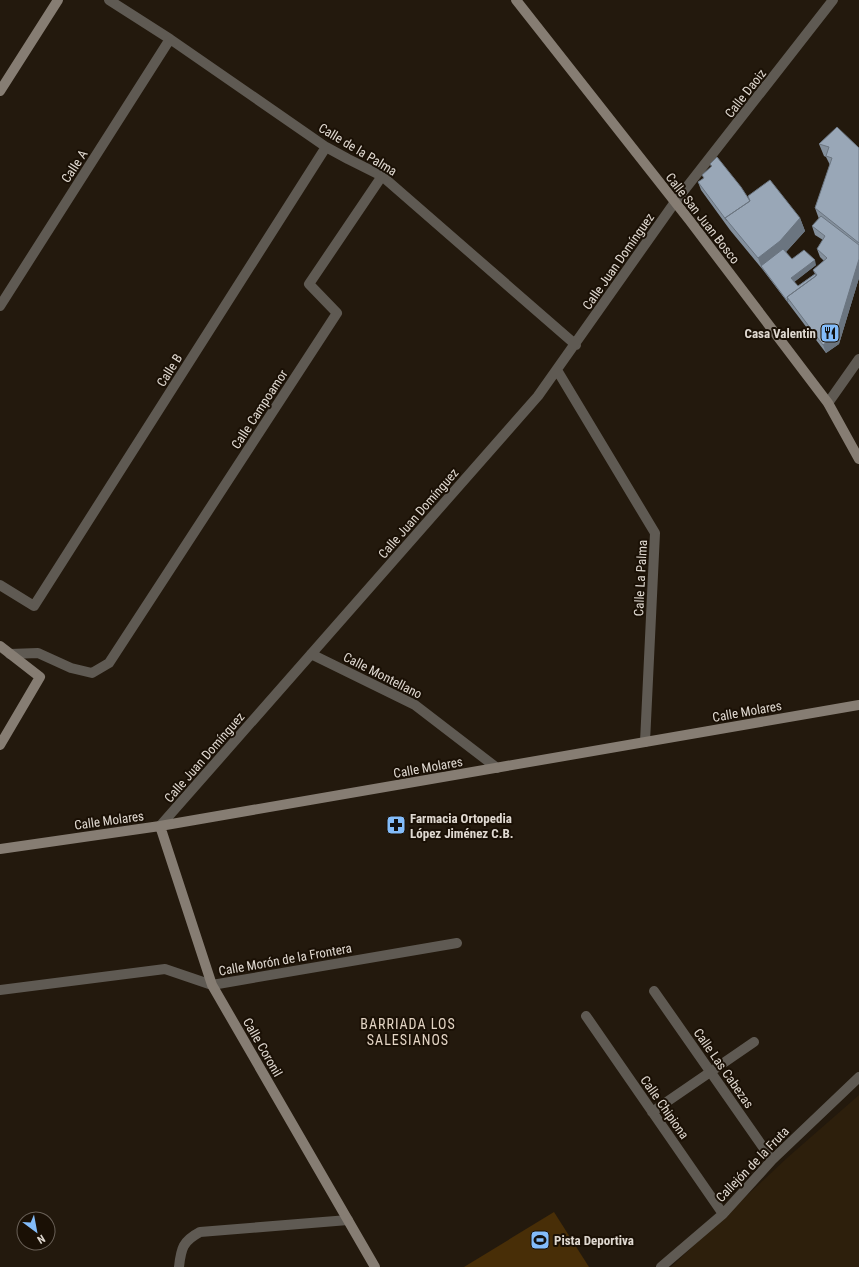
<svg xmlns="http://www.w3.org/2000/svg" width="859" height="1267" font-family="'Roboto Condensed',sans-serif">
<style>
.built{fill:#2d1f0c}
.green{fill:#482e07}
.lines{fill:none;stroke-linecap:round;stroke-linejoin:round}
.lane{stroke:#5f5a53;stroke-width:10}
.street{stroke:#5f5a53;stroke-width:10}
.secondary{stroke:#867d73;stroke-width:10}
.wall{fill:#84909d}
.shaded-wall{fill:#6b7580}
.building{fill:#99a7b7;stroke:#6b7580}
.labels{text-anchor:middle;stroke-width:4;stroke-linejoin:round;paint-order:stroke}
.street-label{font-size:13px;fill:#e0d9d1;stroke:#1a1005}
.poi-label{font-size:13px;font-weight:bold;fill:#e0d9d1;stroke:#1a1005;text-anchor:start}
.neighbourhood-label{font-size:14px;letter-spacing:1px;fill:#e3d4c4;stroke:#1a1005}
</style>
<rect width="100%" height="100%" fill="#23190d"/>
<path class="built" d="M859,1095V1267H671L787,1158Z"/>
<path class="green" d="M554,1212L589,1267H464Z"/>
<g class="lines">
<path class="lane" d="M179,1267C181,1248 183,1241 200,1232L348,1220"/>
<path class="street" d="M109,0L170,39L326,147L348,159L382,176L576,345
M0,306L170,39
M557,370L655,533L645,742
M828,403L859,359
M0,585L34,606L326,147
M10,654L38,653L71,668L92,673L109,663L337,313L309,284L382,176
M311,654L415,705L497,768
M160,826L538,396L675,202L833,0
M0,990L165,969L212,985L457,943
M654,991L772,1160
M586,1016L723,1214
M652,1112L754,1042
M661,1267L723,1214L772,1160L859,1077"/>
<path class="secondary" d="M516,0L690,221L828,403L859,459
M0,91L58,0
M0,646L40,677L0,745
M160,826L212,985L375,1267
M0,849L160,826L859,705"/>
</g>
<path class="wall" d="M819,144L859,148V278L839,344L826,353L763,270L730,230L701,190L698,182L704,178L702,175L711,167L710,164L750,201L800,218L805,231L786,252L792,259L816,265L794,282L798,286L815,274L813,270L824,261L820,257L817,249L823,240L815,235L812,226L819,219L815,208L830,165L826,157L824,156Z"/>
<path class="shaded-wall" d="M800,218L805,231L785,253L761,266L758,258Z
M859,259V278L839,344L826,353L823,345Z
M815,260L816,265L793,283L791,278Z"/>
<path class="building" d="M837,127L859,148V243L815,208L832,158L826,156L829,147L819,144Z
M717,157L741,187L750,201L725,218L727,221L698,182L704,178L702,175L712,166L710,164Z
M770,180L800,218L780,241L758,258L725,218L750,201L748,196Z
M821,216L859,245V259L836,335L823,345L787,297L817,275L813,270L827,258L817,249L825,236L812,226Z
M783,249L792,259L804,250L815,260L791,278L798,286L815,274L816,276L787,297L788,302L761,266Z"/>
<defs>
<g id="restaurant-square" transform="scale(1)"><rect x="-9" y="-9" width="18" height="18" rx="4" fill="#83bcfa" stroke="#1a1005"/><path d="M-5-6h1v4h1v-4h1v4h1v-4h1v5L-1.5 .5V6h-2V.5L-5-1ZM5-6V6H3V1.5H1.5Q1.5-4 5-6Z" fill="#111"/></g>
<g id="pharmacy-square" transform="scale(1)"><rect x="-9" y="-9" width="18" height="18" rx="4" fill="#83bcfa" stroke="#1a1005"/><path d="M-2-6h4v4h4v4h-4v4h-4v-4h-4v-4h4Z" fill="#111"/></g>
<g id="stadium-square" transform="scale(1)"><rect x="-9" y="-9" width="18" height="18" rx="4" fill="#83bcfa" stroke="#1a1005"/><path d="M0-5a6.5 5 0 1 0 0 10a6.5 5 0 1 0 0-10ZM-3.5-1.8h7v3.6h-7Z" fill="#111"/></g>
</defs>
<g fill-rule="evenodd">
<use href="#restaurant-square" x="830" y="333"/>
<use href="#pharmacy-square" x="396" y="825"/>
<use href="#stadium-square" x="540" y="1240"/>
</g>
<g class="labels">
<g class="street-label">
<text transform="translate(745 93) rotate(-52)" y="5">Calle Daoiz</text>
<text transform="translate(358 149) rotate(31)" y="5">Calle de la Palma</text>
<text transform="translate(74 166) rotate(-57)" y="5">Calle A</text>
<text transform="translate(703 218) rotate(52)" y="5">Calle San Juan Bosco</text>
<text transform="translate(618 261) rotate(-55)" y="5">Calle Juan Domínguez</text>
<text transform="translate(169 370) rotate(-58)" y="5">Calle B</text>
<text transform="translate(259 409) rotate(-57)" y="5">Calle Campoamor</text>
<text transform="translate(418 513) rotate(-49)" y="5">Calle Juan Domínguez</text>
<text transform="translate(640 578) rotate(-87)" y="5">Calle La Palma</text>
<text transform="translate(383 675) rotate(27)" y="5">Calle Montellano</text>
<text transform="translate(747 711) rotate(-10)" y="5">Calle Molares</text>
<text transform="translate(204 757) rotate(-49)" y="5">Calle Juan Domínguez</text>
<text transform="translate(428 767) rotate(-10)" y="5">Calle Molares</text>
<text transform="translate(109 820) rotate(-8)" y="5">Calle Molares</text>
<text transform="translate(285 959) rotate(-10)" y="5">Calle Morón de la Frontera</text>
<text transform="translate(263 1047) rotate(60)" y="5">Calle Coronil</text>
<text transform="translate(724 1068) rotate(55)" y="5">Calle Las Cabezas</text>
<text transform="translate(665 1107) rotate(55)" y="5">Calle Chipiona</text>
<text transform="translate(752 1164) rotate(-46)" y="5">Callejón de la Fruta</text>
</g>
<g class="poi-label">
<text x="816" y="338" text-anchor="end">Casa Valentin</text>
<text x="410" y="823">Farmacia Ortopedia<tspan x="410" dy="15">López Jiménez C.B.</tspan></text>
<text x="554" y="1245">Pista Deportiva</text>
</g>
<g class="neighbourhood-label">
<text x="408" y="1029">BARRIADA LOS<tspan x="408" dy="16">SALESIANOS</tspan></text>
</g>
</g>
<g transform="translate(36 1231) rotate(148)"><circle r="19" fill="#1a1005" stroke="#696057"/>
<path d="M0-3L7 15L0 10L-7 15Z" fill="#83bcfa"/>
<text y="-6" font-size="11" font-weight="bold" text-anchor="middle" fill="#e0d9d1">N</text>
</g>
</svg>
